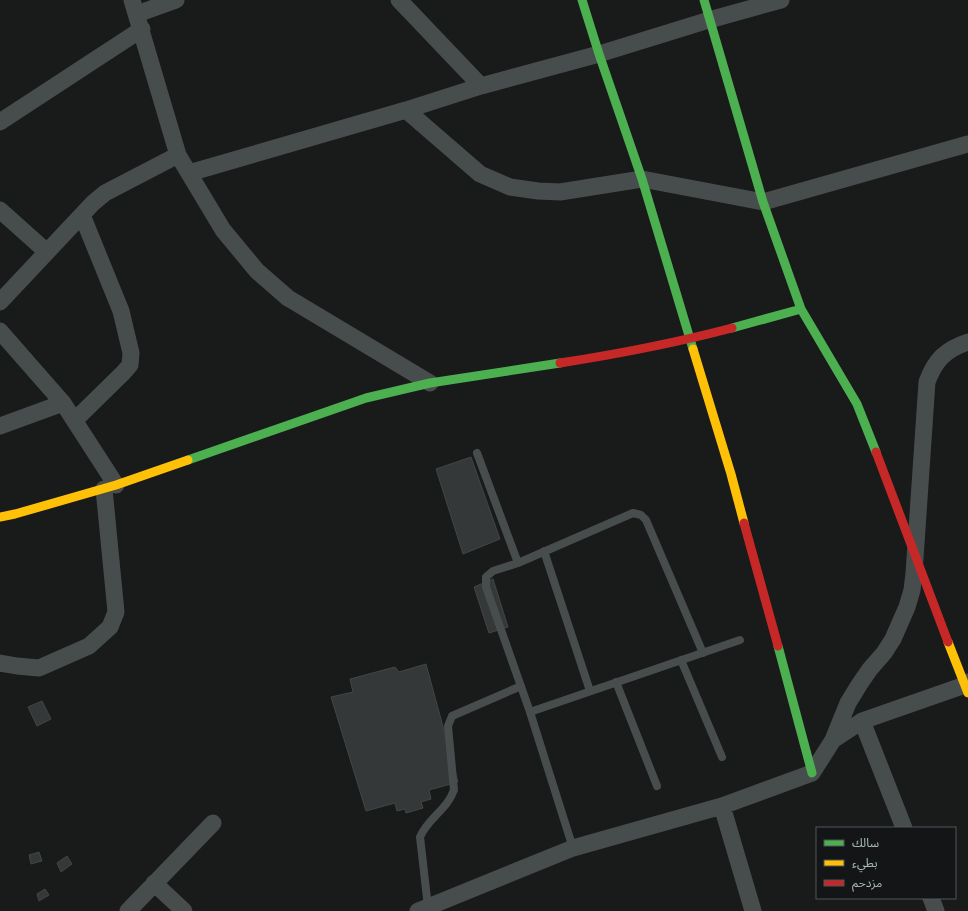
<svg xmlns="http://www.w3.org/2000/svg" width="968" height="911" font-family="Raleway,'Noto Sans Arabic',sans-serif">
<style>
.building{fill:#353838;stroke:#424646}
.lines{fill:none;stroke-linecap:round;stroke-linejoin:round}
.lane{stroke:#474d4c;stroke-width:8}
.street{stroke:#474d4c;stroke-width:17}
.fast{stroke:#4caf50;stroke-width:9}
.slow{stroke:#ffc107;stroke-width:9}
.jam{stroke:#c62828;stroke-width:9}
</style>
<rect width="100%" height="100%" fill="#191a1a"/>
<path class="building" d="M471,457L500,539L463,554L436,469Z
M493,579L508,627L489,633L474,587Z
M426,664L458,782L429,790L431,799L421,802L423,808L406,813L405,809L397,811L395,803L366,811L331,697L353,692L350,679L395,667L399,672Z
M42,701L51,719L37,726L28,707Z
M39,852L42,861L31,864L29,855Z
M67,856L72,864L61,872L57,863Z
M45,889L49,895L39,901L37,894Z"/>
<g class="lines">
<path class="lane" d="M477,453L518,563
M544,551L590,691
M681,660L722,757
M616,682L657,786
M530,712L740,640
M573,848L530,712L486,587V577L493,571L518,563L633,513L641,515L646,520L703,653
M428,907L420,837C428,818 447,810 454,790L448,726L452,716L521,686"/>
<path class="street" d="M132,0L178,155L223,230L257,271L288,298L430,383
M399,0L481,86
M137,14L176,0
M406,110L480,174L510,187L538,191L560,192L642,179L763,202L968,144
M0,122L142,29
M189,173L406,110L481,86L599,54L709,20L781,0
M0,210L47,252
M0,302L93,203L105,193L178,155
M0,331L63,403L116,485
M75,420L123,373L130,365L131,353L121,311L82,215
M0,426L63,403
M0,663L17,666L39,668L89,646L110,627L116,612L104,489
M862,721L904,828
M833,740L848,703L859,685L870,669L884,653L893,639L907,607L912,590L914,573L927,382C935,360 946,349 968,342
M722,806L753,911
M154,883L184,911
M931,898L936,911
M128,911L213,823
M418,911L573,848L722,806L812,773L833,740L862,721L965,685L968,682"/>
<path class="fast" d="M582,0L599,54L642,179L693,349
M704,0L763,202L801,309L857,404L876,452
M732,328L801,309
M188,460L366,398L430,383L560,363
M778,646L812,773"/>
<path class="slow" d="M693,349L731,474L744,523
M0,517L15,514L116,485L188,460
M948,642L968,693"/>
<path class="jam" d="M560,363C618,354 675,343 732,328
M876,452L948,642
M744,523L778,646"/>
</g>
<rect x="816" y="827" width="140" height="72" fill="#131516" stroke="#4f5858"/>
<rect x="824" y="840" width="20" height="6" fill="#4caf50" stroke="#4f5858"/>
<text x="852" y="847" font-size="12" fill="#a9bcba">سالك</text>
<rect x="824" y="860" width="20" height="6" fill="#ffc107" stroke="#4f5858"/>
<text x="852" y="867" font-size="12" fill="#a9bcba">بطيء</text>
<rect x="824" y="880" width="20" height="6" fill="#c62828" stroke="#4f5858"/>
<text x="852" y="887" font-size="12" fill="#a9bcba">مزدحم</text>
</svg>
